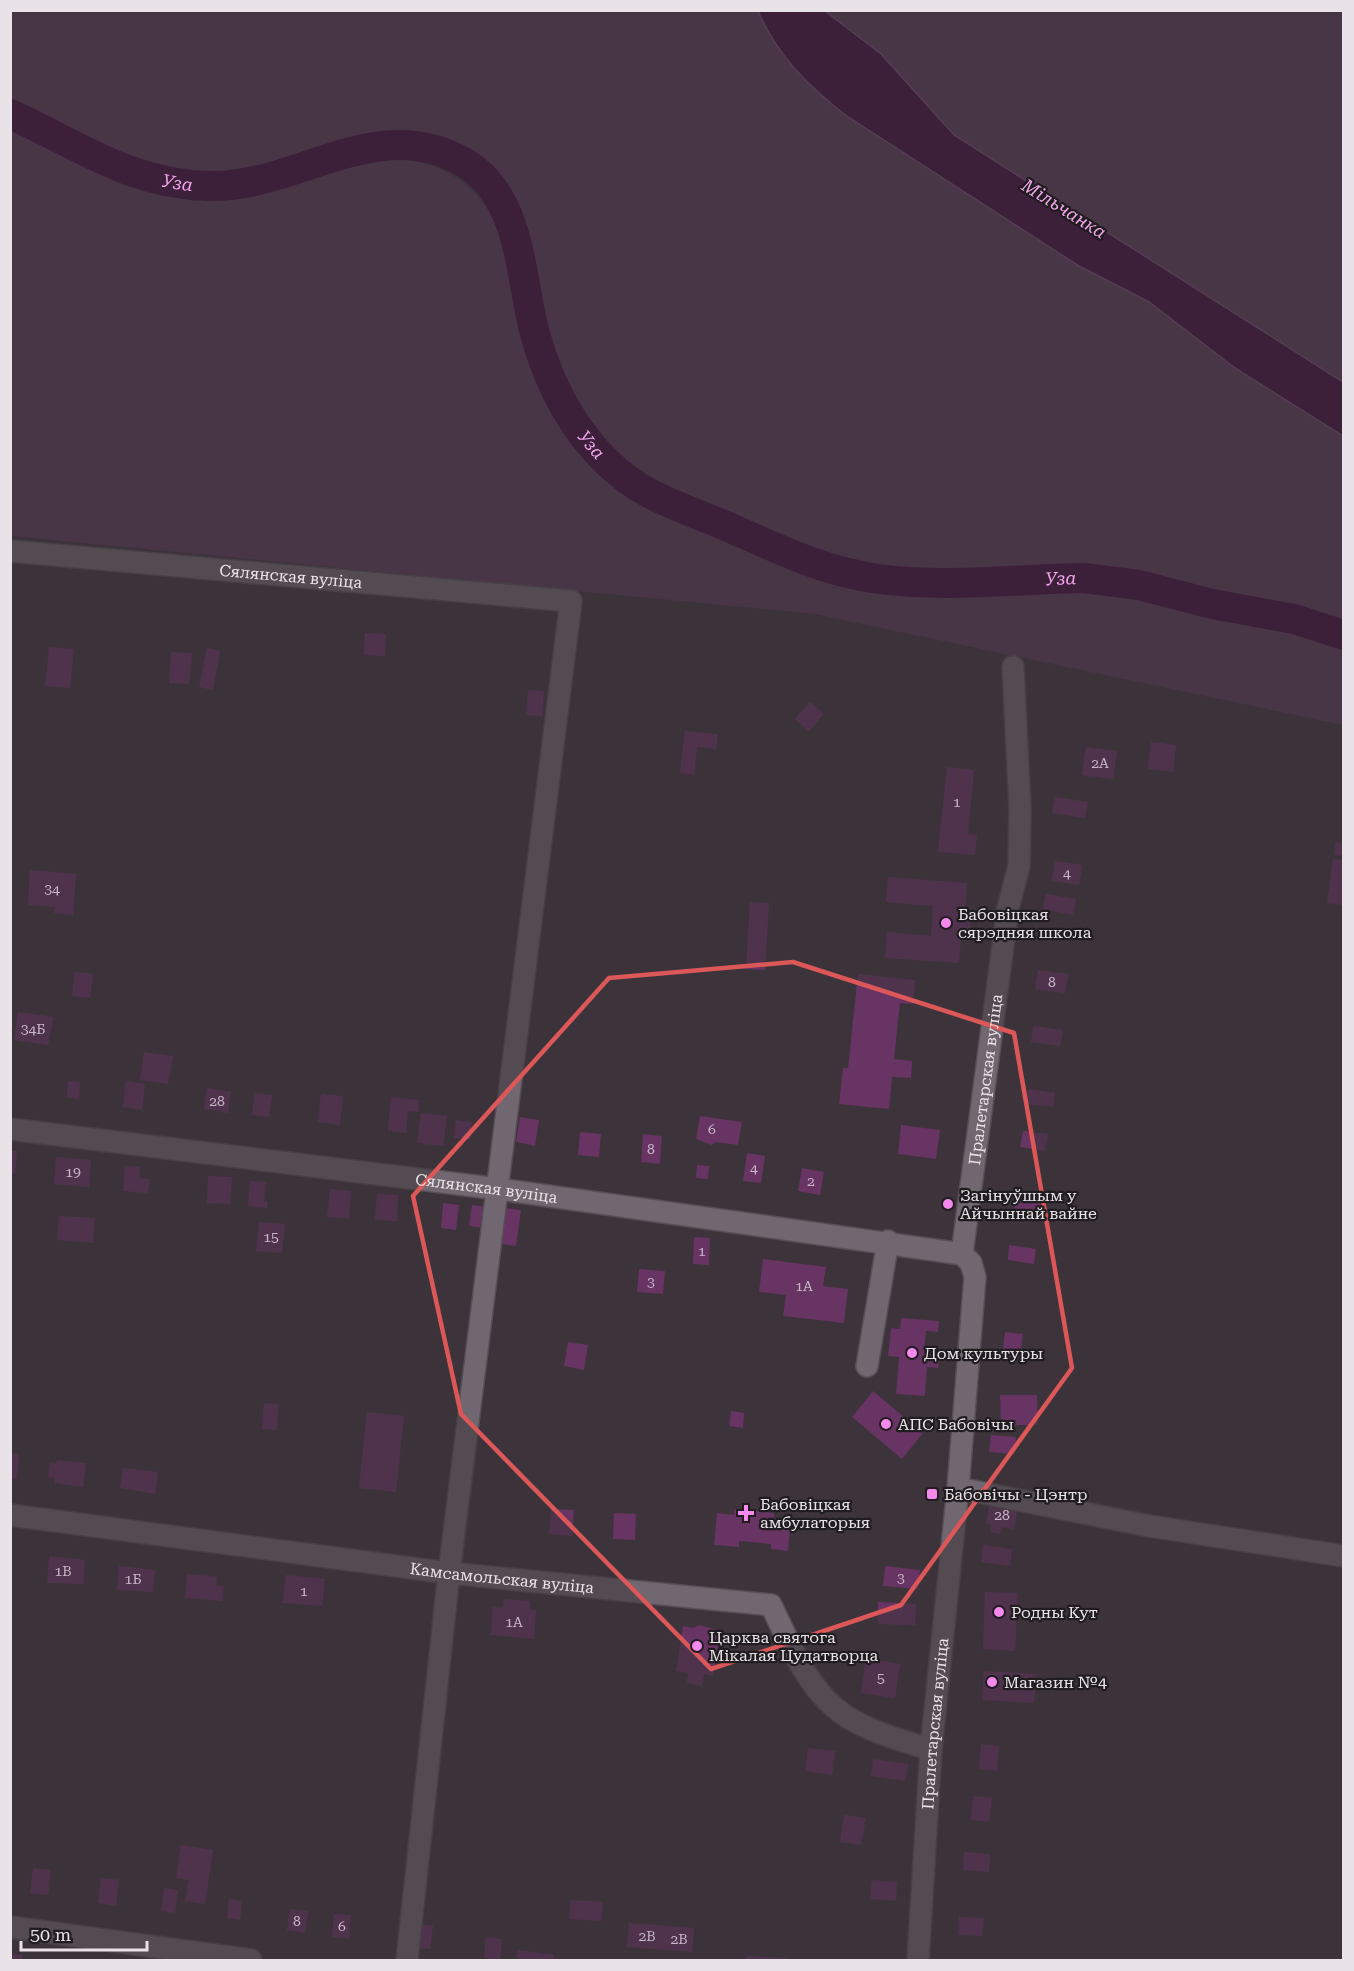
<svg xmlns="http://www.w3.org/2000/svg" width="1354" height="1971" font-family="'Roboto Serif',serif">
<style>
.green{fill:#583855}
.water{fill:#3c0b3a;stroke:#704c6e;stroke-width:1.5}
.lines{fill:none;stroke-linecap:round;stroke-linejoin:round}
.river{stroke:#3c0b3a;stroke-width:30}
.building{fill:#673463}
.minor-casing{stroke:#564f55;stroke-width:24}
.minor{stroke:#716770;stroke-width:21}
.marked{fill:none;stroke:#db5758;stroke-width:4.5;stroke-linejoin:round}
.poi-dot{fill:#f689ed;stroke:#201c20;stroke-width:2}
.labels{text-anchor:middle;stroke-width:4.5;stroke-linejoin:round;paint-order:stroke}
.number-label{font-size:14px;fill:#c8b7c7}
.street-label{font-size:16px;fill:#e9e3e8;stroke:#201c20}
.poi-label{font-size:16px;fill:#e9e3e8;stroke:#201c20;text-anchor:start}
.water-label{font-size:18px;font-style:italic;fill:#f3a6ec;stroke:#201c20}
</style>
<rect width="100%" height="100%" fill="#3c333b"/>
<path class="green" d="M10,11H1343V725L815,614L11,536V126C65,154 123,195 186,199C214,200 243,199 270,191C328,175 390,140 448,173C506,206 504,257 518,314C531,364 549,413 583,452C620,496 670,515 721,537C756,552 789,568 823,581L829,559C796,545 764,529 731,516C689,500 647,486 614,455C580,423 557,373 545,329C532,277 528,191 478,159C461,148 443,143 423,139C407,137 391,133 375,135C314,140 263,179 199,173C131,167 72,129 11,102Z"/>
<path class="water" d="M758,11H825L881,54L954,135L1343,382V436L1235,368L1149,302L1079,266L848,117C810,88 777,56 758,11Z"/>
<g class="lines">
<path class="river" id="s1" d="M10,114C79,145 129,184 208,186C296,189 377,111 465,163C521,196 520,275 534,330C551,395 588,460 649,493C677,508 707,517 735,530C783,551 826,572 879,579C946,588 1016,579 1084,578L1139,585L1212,604L1294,619L1344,635"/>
</g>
<path class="building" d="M365,633L386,634L385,656L364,655Z
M49,647L74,649L70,688L45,686Z
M207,648L220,651L213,690L199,687Z
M171,652L192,653L189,684L169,683Z
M528,690L544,691L542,716L526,715Z
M810,702L824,714L809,731L795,719Z
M685,731L718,734L716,749L697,747L694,775L680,773Z
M1151,742L1176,745L1173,772L1148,769Z
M1086,747L1117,751L1113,779L1082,775Z
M947,767L974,770L968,834L977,835L975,855L938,852Z
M1055,797L1088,802L1085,818L1052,813Z
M1336,842L1344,843V856L1334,855Z
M1333,859L1344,860V905L1327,903Z
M1055,861L1082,865L1079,885L1052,881Z
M30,870L76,874L73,915L54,913L55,907L28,905Z
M888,877L967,883L965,916L972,917L970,929H962L959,963L885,958L887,932L931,936L933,906L886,902Z
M1046,894L1076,899L1073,915L1043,909Z
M750,902L769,903L765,970L746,969Z
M1038,970L1068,974L1065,993L1035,989Z
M75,972L93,974L90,998L72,996Z
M858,974L915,980L913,1004L900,1003L894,1059L912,1061L911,1078L892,1077L889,1109L839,1104L843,1068H848Z
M18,1012L53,1017L48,1045L14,1040Z
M1033,1026L1063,1030L1060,1046L1031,1042Z
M144,1052L173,1056L168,1084L140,1080Z
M68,1081L80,1082L79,1099L67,1097Z
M126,1081L145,1084L142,1110L123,1107Z
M207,1088L231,1092L228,1113L204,1109Z
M1028,1089L1055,1093L1053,1107L1026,1104Z
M255,1093L272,1095L269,1117L252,1115Z
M321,1094L343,1096L340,1125L318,1122Z
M391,1097L419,1100L418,1112L408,1111L406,1133L388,1131Z
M421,1113L447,1116L443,1146L417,1143Z
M700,1116L742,1122L738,1145L715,1142L712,1145L696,1139Z
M520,1117L539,1120L535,1146L516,1142Z
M456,1120L472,1122L470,1139L454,1138Z
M901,1125L940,1130L936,1159L898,1154Z
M1023,1131L1048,1134L1045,1151L1020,1147Z
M580,1132L601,1134L599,1157L578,1155Z
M643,1134L662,1136L660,1164L641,1162Z
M10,1151H17L15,1174H10Z
M747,1153L765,1156L761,1183L743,1181Z
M56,1157L91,1160L89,1187L54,1184Z
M697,1165L709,1166L708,1179L696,1178Z
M125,1166L140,1167L139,1178L150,1179L148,1193L123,1191Z
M802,1168L824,1172L820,1195L798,1191Z
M208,1176L232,1177L230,1204L207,1203Z
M250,1181L266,1182L264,1201H267V1208L248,1206Z
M330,1189L351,1191L349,1219L327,1217Z
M377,1194L398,1195L397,1221L375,1220Z
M1016,1195L1041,1198L1039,1215L1014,1212Z
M443,1203L459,1205L456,1230L441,1228Z
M472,1205L488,1207L485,1228L469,1226Z
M506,1208L521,1210L516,1246L501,1244Z
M59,1216L95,1218L93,1243L57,1240Z
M259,1222L285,1224L282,1253L256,1251Z
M694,1237L710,1238L709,1265L693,1264Z
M1009,1245L1036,1249L1034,1264L1008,1260Z
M763,1259L826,1267L823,1286L848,1289L844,1323L783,1316L786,1295L759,1292Z
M639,1269L665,1271L663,1294L637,1292Z
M901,1318L939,1321L938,1332L926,1331L924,1353L940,1355L938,1368L927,1367L925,1396L896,1394L899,1357L888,1356L891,1328L900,1329Z
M1005,1332L1023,1334L1020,1358L1002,1356Z
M568,1342L588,1345L584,1370L564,1366Z
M873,1391L923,1433L902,1459L852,1417Z
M1000,1395H1037L1038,1425H1001Z
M264,1403L278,1404L277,1430L262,1429Z
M731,1411L744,1413L743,1428L729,1426Z
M367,1412L404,1416L396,1492L359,1488Z
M991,1435L1016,1437L1015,1454L989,1452Z
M10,1453L19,1454L17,1479L10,1478Z
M57,1460L86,1463L83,1487L55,1483V1478L48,1477L50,1463L56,1464Z
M123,1468L158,1472L155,1494L120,1488Z
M990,1501L1018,1506L1014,1529L1001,1527L1000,1534L990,1532L991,1524H986Z
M551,1509L574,1510L572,1536L549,1534Z
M735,1509L774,1513V1519L791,1520L788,1551L771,1549V1544L739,1541V1547L714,1545L717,1513L734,1515Z
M614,1513L636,1514L635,1540L613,1539Z
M983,1545L1012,1549L1010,1566L981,1562Z
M49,1556L85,1560L83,1584L47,1583Z
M119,1566L155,1570L153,1592L117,1590Z
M885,1566L920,1570L918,1589L883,1586Z
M187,1574L217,1577L216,1586H224L222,1601L185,1598Z
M286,1575L325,1579L322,1606L283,1603Z
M985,1592L1018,1593L1015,1651L983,1649Z
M504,1599L530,1601V1609L536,1610L534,1639L491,1635L493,1607L503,1608Z
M878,1602L916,1604L915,1625L878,1624Z
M699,1625L720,1631L713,1676L704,1674L702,1686L687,1683L688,1673L676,1671L683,1626L693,1628Z
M866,1658L900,1664L895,1698L861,1693Z
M984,1671L1036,1674L1034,1703L982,1700Z
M981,1744L999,1746L997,1771L979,1769Z
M808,1748L835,1751L832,1775L805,1771Z
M873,1759L908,1764L905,1781L871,1776Z
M973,1796L992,1798L989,1822L971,1820Z
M844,1815L866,1818L861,1845L840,1842Z
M181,1845L213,1850L205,1904L185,1901L189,1880L176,1878Z
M964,1852L990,1854L989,1872L963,1870Z
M33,1868L51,1870L48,1895L30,1893Z
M101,1878L119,1880L116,1906L98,1903Z
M872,1880L897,1882L896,1901L870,1899Z
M164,1888L178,1890L175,1913L161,1911Z
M229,1899L242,1901L240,1920L227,1918Z
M571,1900L603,1902L601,1921L569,1919Z
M290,1909L308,1911L305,1933L287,1930Z
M334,1914L351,1915L349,1939L332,1937Z
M959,1917L984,1918L982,1936L958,1935Z
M629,1923L694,1928L692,1952L627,1947Z
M418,1924L433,1926L430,1949L415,1948Z
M486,1937L502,1939L500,1959L484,1958Z
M518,1950L554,1955L553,1960H517Z
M10,1954L22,1955V1960H10Z
M747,1956L787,1958L786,1960H747Z"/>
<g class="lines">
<g class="minor-casing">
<g id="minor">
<path id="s2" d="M10,551L571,601L449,1573L407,1960"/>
<path id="s3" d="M10,1129L499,1189L962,1254"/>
<path id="s4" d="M962,1254L1008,908L1019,866L1020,809L1013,667"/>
<path d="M867,1366L888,1241"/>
<path d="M958,1488L1149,1526L1344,1556"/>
<path id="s5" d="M10,1515L449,1573L771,1605C788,1640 804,1681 834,1707C860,1730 899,1739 931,1750"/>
<path d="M10,1927L251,1960"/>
<path id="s6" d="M918,1960L931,1750L958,1488L975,1277L971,1263L962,1254"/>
</g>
</g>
<use href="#minor" class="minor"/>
</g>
<path d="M0 0H1354V1971H0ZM793,962L1014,1033L1072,1368L901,1605L711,1669L461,1414L413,1196L609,978Z" fill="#3c333b" fill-opacity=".55" fill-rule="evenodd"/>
<path class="marked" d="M793,962L1014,1033L1072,1368L901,1605L711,1669L461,1414L413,1196L609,978Z"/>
<g class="poi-dot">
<circle cx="946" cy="923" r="6"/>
<circle cx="948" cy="1204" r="6"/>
<circle cx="912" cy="1353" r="6"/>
<circle cx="886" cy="1424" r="6"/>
<rect x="926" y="1488" width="12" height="12" rx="3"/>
<path d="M743 1504h6v6h6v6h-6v6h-6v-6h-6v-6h6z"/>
<circle cx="999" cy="1612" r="6"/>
<circle cx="697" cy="1646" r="6"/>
<circle cx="992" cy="1682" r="6"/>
</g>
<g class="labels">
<g class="number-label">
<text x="1100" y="768">2А</text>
<text x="957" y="807">1</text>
<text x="1067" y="878">4</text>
<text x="52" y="894">34</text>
<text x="1052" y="987">8</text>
<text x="33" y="1034">34Б</text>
<text x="217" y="1106">28</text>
<text x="712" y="1134">6</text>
<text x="651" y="1154">8</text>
<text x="754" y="1173">4</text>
<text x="73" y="1177">19</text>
<text x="811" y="1186">2</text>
<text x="271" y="1242">15</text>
<text x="702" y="1256">1</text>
<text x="651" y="1287">3</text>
<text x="804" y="1291">1А</text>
<text x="1002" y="1520">28</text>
<text x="63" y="1576">1В</text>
<text x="901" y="1583">3</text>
<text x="133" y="1584">1Б</text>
<text x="304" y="1596">1</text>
<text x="514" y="1627">1А</text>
<text x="881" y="1683">5</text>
<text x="297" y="1926">8</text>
<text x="342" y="1931">6</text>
<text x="647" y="1941">2В</text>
<text x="679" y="1944">2В</text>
</g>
<g class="street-label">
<text dy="6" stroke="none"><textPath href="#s2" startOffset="282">Сялянская вуліца</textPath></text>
<text dy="6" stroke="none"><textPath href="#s4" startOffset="176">Пралетарская вуліца</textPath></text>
<text dy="6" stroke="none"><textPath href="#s3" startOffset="480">Сялянская вуліца</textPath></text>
<text dy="6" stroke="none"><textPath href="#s5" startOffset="496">Камсамольская вуліца</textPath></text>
<text dy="6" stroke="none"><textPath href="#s6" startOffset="237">Пралетарская вуліца</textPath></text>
</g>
<g class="poi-label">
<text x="958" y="920">Бабовіцкая<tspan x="958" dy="18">сярэдняя школа</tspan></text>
<text x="960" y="1201">Загінуўшым у<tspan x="960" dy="18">Айчыннай вайне</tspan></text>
<text x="924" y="1359">Дом культуры</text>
<text x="898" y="1430">АПС Бабовічы</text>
<text x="944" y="1500">Бабовічы - Цэнтр</text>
<text x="760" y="1510">Бабовіцкая<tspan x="760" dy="18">амбулаторыя</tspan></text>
<text x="1011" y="1618">Родны Кут</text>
<text x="709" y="1643">Царква святога<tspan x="709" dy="18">Мікалая Цудатворца</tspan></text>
<text x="1004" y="1688">Магазин №4</text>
</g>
<g class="water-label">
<text dy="6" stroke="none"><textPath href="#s1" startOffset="182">Уза</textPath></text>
<text transform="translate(1064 209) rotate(32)" y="6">Мільчанка</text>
<text dy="6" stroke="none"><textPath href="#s1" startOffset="794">Уза</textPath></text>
<text dy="6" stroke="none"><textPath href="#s1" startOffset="1298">Уза</textPath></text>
</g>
</g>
<rect width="1354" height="1971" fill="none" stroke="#e9e3e8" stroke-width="24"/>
<path d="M21 1941v9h126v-9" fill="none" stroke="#e9e3e8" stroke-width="3"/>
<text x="30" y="1941" font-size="18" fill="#e9e3e8" stroke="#201c20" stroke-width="4.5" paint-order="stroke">50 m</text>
</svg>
